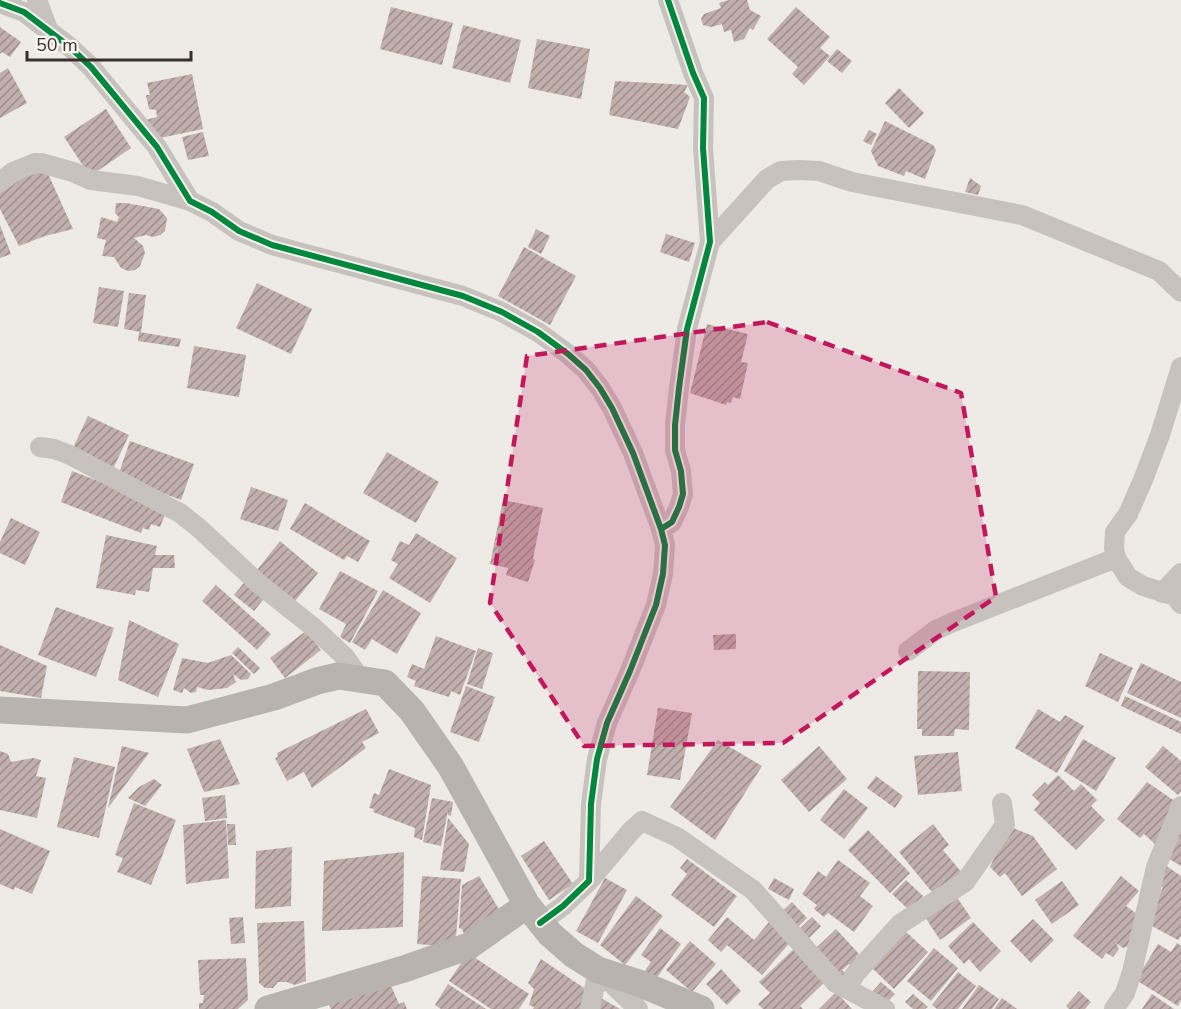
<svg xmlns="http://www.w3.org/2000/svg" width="1181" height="1009" font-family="'Nunito Sans',sans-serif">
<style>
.building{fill:url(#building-hatch)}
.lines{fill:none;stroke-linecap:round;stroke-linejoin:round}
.street{stroke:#c8c2be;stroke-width:20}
.secondary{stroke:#b8b3af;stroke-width:27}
.cycleway-casing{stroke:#f9f4ef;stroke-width:10}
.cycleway{stroke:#00873e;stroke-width:6}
.marked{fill:#c2185b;fill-opacity:0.2;stroke:#c2185b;stroke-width:4.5;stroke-dasharray:12 8;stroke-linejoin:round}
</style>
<defs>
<pattern id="building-hatch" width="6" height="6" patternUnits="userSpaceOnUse" patternTransform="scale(1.5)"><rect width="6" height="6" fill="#c0afaa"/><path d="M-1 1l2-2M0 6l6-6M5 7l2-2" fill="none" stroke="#9d8f8b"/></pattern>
</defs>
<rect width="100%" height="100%" fill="#eeeae6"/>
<path class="building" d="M729,0H747L750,10L761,16L753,30L750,28L744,39L734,42L731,30L724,32L722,24L711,27L703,25L701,19L704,14L721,8L719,3Z
M391,7L453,23L442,65L380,49Z
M796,7L830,37L820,48L830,56L804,85L792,74L798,67L767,39Z
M463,25L521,40L510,83L452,68Z
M0,27L21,42L10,57L2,52L0,54Z
M537,39L590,49L581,99L528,88Z
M837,49L852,61L842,73L827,61Z
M8,68L27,103L0,118V73Z
M192,74L203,129L160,138L145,120L157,117L156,110L149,109L146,95H150L147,83Z
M615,81L688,85L684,92L690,97L678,129L609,115Z
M899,88L924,113L909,128L885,103Z
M106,109L131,148L90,176L64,137Z
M885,121L933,145L936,150L925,179L906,171L904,176L878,166L871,151Z
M869,130L877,134L871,145L863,141Z
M203,132L209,156L188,160L182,137Z
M45,167L73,229L45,236L19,246L0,209V190Z
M970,178L981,186L978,195L965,192Z
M116,203H126L159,209L167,218L165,231L160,235L153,237L146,235L134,238L143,246L145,253L140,266L135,270L128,271L121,268L114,257L102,256L106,240L97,238L101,217L117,222L119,217L115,213Z
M0,225L11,254L0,258Z
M536,229L550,236L541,254L528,247Z
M666,234L695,243L689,262L660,252Z
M524,247L576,276L550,325L498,296Z
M257,283L312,309L291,354L236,328Z
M99,287L124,291L118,327L93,323Z
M129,293L146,295L141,332L124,329Z
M707,324L748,334L741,362L748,363L740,399L733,397L731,403L727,402L726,405L690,393Z
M139,332L181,339L179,347L138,341Z
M194,346L246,355L239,397L187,388Z
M88,416L129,435L113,469L72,450Z
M130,441L194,464L181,500L118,476Z
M387,452L439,482L416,523L363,493Z
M72,471L153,502L166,512L160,527L151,524L149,530L143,528L141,533L61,502Z
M251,487L288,500L278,531L240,519Z
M503,500L543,508L533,559L535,560L528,582L506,575L508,568L490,564Z
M305,503L370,541L358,562L347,556L344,560L290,529Z
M11,518L40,532L25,565L0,553V542Z
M416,533L457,558L430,603L389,578L398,564L391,560L400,541L409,545Z
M106,535L157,546L155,555H174L175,568H153L149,592L136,590L135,595L96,588Z
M280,541L318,573L295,601L257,570Z
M340,571L378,591L350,643L340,637L346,624L319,609Z
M247,579L267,595L254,611L234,595Z
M216,585L271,634L257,650L202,601Z
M383,590L421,613L397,654L372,639L365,650L352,642Z
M56,607L114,628L96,677L38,655Z
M129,620L179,644L158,697L118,680Z
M306,631L321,650L285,678L270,658Z
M736,634V649L714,650L713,635Z
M436,636L476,651L460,695L451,691L449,697L423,689L414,686L416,681L407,677L412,664L424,669Z
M0,645L47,666L41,698L0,691Z
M238,647L260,668L254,674L232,653Z
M478,648L493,653L482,689L467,684Z
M1100,653L1133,668L1118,702L1085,686Z
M231,655L251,674L248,679L241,680L233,674L236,682L227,688L208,690L197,687L196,692L191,693L184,688L182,693L173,690L182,658L208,663Z
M1141,663L1181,682V718L1127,693Z
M918,671L970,672L969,730L955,729L954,736H922V729H917Z
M466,686L495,697L479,742L450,732Z
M1125,696L1181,722V734L1121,706Z
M658,708L692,713L680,780L647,775Z
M366,709L379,733L362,742L366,748L312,788L304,772L287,781L275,758L278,757L277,753Z
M1038,709L1060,722L1065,715L1084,726L1057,773L1015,748Z
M220,739L240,784L204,792L187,749Z
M1083,739L1116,758L1096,791L1064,771Z
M718,740L762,766L715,840L670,807Z
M122,746L149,753L108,808Z
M819,746L847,779L809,812L781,780Z
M1163,746L1181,761V791L1178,795L1145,767Z
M0,751L8,754L11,762L33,758L41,760L36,776L46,778L37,818L0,810Z
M958,752L962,791L918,795L914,756Z
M74,757L115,767L99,838L57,827Z
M389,769L431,785L422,840L414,837L415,828L373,812L374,809L369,808L374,793L379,795Z
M1058,775L1074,791L1081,784L1097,800L1091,806L1105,820L1076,850L1034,810L1040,803L1032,795L1045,782L1048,785Z
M876,776L903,796L895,808L867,788Z
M154,779L162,785L145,806L128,798L139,787Z
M1147,782L1173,800L1156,845L1144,834L1140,838L1117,819Z
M844,789L868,808L844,839L820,820Z
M225,795L227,818L205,821L202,798Z
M432,798L453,802L451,816L448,815V811L441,846L423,842Z
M134,803L176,820L151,885L117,872L123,858L115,855Z
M448,818L469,844L464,872L440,870Z
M226,820L229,878L186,884L183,825Z
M227,824H235L236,845H228Z
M933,824L949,845L943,850L963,874L936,897L899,852Z
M1013,828L1033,836L1057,869L1022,896L1005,873L1000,877L990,867L994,858Z
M0,829L50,851L32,894L15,887L14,890L0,884Z
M868,830L910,873L890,893L848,850Z
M1181,830V866L1166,857Z
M544,841L573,884L549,900L521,856Z
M292,847L291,906L255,909L256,851Z
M404,852L403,927L322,931L324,861Z
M687,859L737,896L714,927L671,895L687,874L680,868Z
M838,860L870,883L860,896L873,906L854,932L828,913L824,917L814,909L817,905L802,894L818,871L826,877Z
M1165,865L1181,876V936L1178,940L1148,924L1163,887L1159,886Z
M422,876L461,879L455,947L417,944Z
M479,876L500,911L467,940L462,929L459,928L462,885Z
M1121,876L1139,891L1126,906L1137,914L1129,946L1123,948L1116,943L1119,949L1113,957L1106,953L1102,959L1073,936Z
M605,878L627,890L598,943L576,931Z
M774,878L794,889L789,900L768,889Z
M906,880L923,896L909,910L892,894Z
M1062,881L1079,905L1052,924L1035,900Z
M636,896L663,916L625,965L600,945Z
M956,896L971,918L940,940L925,917Z
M792,902L807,918L795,930L779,914Z
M243,917L245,943L231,944L229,918Z
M727,917L754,940L770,921L792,940L762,975L727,945L721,952L708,940Z
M812,917L821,926L805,942L796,932Z
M1033,919L1054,940L1031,963L1010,941Z
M304,921L306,981L295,985L287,982H278L273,988H265L259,983V976L257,923Z
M973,922L1001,951L980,972L969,959L964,964L948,946Z
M660,928L681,944L653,983L642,975L651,962L641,955Z
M836,929L859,954L856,957L860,962L853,968L849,964L842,970L848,975L842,980L814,950Z
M905,931L928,952L894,989L872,968Z
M690,941L716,964L692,992L666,970Z
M1177,943L1181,946V1000L1178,1006L1136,980L1158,944L1171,952Z
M796,947L827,980L800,1006L803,1009H763L758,1004L770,993L759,982Z
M934,948L958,968L931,1001L907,981Z
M468,953L529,994L519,1009H491L449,981Z
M246,958L248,1000L238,1009H199V1003H203L204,995H200L198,960Z
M541,959L590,992L586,1009H533L534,1007L529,1005L534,989L528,983Z
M721,969L741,991L727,1005L706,984Z
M958,972L976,986L958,1009H937L932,1005Z
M389,981L399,1004L404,1002L407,1009H331L329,1005Z
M881,982L895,994L885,1004L872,992Z
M448,984L486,1009H441L435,1005Z
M979,985L999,999L992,1009H962Z
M1079,991L1091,1002L1085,1009H1069L1066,1006Z
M836,992L852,1009H819Z
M913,994L928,1007L925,1009H913L905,1002Z
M1152,994L1174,1009H1142Z
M601,998L620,1009H596Z
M1002,998L1017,1009H994Z"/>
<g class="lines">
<path class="street" d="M37,0L48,29
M0,3L24,12L70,47L91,67L157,147L190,201L212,212L239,231L272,245L463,296L502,312L538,332L568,354L586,370L600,388L612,408L633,453L661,529L665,545L663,574L656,605L630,671L607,723L597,759L591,804L589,881L563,906L540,923
M0,182L13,172L35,163H41L73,172L91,180L138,186L190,201
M710,242L767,179L781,171L798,170L819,171L852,182L1022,215L1159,271L1181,292
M1181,367L1160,435L1143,480L1128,514L1115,532L1114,548L1116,558L1128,577L1143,586L1175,596L1181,604
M40,447L54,449L70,455L180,513L200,529L259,584L313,627L345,657L360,678
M661,529L672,522L679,507L683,494L681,471L675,450V425L679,388L687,329L710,242L703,148L704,98L693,73L668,0
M1162,593L1181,573
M908,651L936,630L951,623L1116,558
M589,881L631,831L642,821L677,837L753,890L836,983L885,1009
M602,974L638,1009
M844,988L849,984L856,973L900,924L965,882L1005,825L1002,803
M590,1009L598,970
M1114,1009L1125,993L1132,972L1156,867L1181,806"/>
<path class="secondary" d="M0,710L187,720L274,697L317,681L338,676L385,683L412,711L451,767L527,905L550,934L574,955L598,970L636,982L701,1009
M268,1009L404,969L469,946L527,905"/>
<g class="cycleway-casing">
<path id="cycleway" d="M0,3L24,12L70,47L91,67L157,147L190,201L212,212L239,231L272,245L463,296L502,312L538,332L568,354L586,370L600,388L612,408L633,453L661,529L665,545L663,574L656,605L630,671L607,723L597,759L591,804L589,881L563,906L540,923
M661,529L672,522L679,507L683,494L681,471L675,450V425L679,388L687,329L710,242L703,148L704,98L693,73L668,0"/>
</g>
<use href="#cycleway" class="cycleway"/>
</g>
<path class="marked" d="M767,322L961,393L996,597L783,743L584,746L490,603L527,356Z"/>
<path d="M27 51v9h164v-9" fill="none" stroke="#38302c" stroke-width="3"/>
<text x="36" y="51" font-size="18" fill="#38302c" stroke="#f9f4ef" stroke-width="4.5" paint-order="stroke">50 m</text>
</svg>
